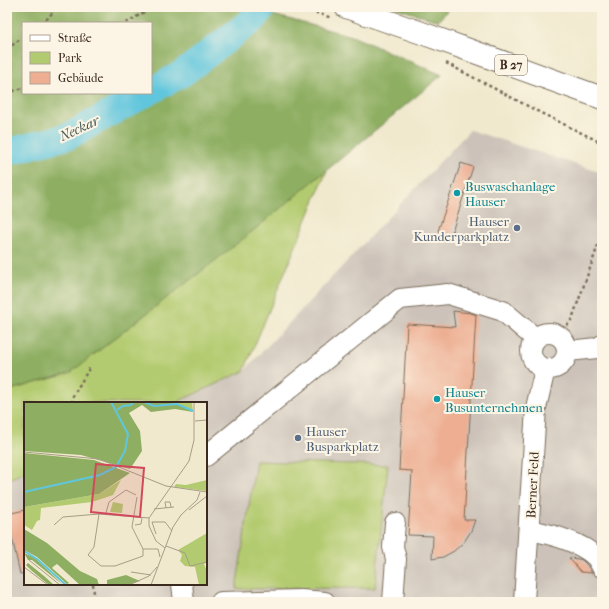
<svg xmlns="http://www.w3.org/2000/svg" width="609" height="609" font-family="'IM FELL French Canon',serif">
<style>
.industrial{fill:#ccc2b9}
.green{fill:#b3cb70;stroke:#777a47}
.forest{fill:#8eaf62;stroke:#646c40;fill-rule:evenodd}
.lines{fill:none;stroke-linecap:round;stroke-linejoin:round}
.river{stroke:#60c6dd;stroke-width:27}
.building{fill:#edae92}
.minor-casing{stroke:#7a6d5b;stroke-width:22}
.major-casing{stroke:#7a6d5b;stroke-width:24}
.path{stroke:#7a6d5b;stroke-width:2.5;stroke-dasharray:3 3;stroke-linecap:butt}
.minor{stroke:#fff;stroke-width:20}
.major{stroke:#fff;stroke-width:22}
.culture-dot{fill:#0f9aa8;stroke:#fcf5e5;stroke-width:1.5}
.service-dot{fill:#5c6f8a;stroke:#fcf5e5;stroke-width:1.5}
.labels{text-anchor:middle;stroke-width:4;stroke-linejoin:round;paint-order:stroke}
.shield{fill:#fcf5e5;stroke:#75675a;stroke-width:1}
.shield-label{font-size:12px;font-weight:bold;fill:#3b2a1e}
.culture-label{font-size:13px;fill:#0d838f;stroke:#fcf5e5;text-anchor:start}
.service-label{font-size:13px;fill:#4e5e75;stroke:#fcf5e5;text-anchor:end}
.street-label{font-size:13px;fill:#3b2a1e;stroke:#fcf5e5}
.water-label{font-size:14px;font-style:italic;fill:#465957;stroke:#fcf5e5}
.inset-river{fill:none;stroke:#60c6dd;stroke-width:2}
.inset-road{fill:none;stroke:#a89d87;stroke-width:1}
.view{fill:#d1495b;fill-opacity:0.15;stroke:#d1495b;stroke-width:2}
.inset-edge{fill:none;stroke:#3b2a1e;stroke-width:2}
</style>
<rect width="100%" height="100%" fill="#fcf5e5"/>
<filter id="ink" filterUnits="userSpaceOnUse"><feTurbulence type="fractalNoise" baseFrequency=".025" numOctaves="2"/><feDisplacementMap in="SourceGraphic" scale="8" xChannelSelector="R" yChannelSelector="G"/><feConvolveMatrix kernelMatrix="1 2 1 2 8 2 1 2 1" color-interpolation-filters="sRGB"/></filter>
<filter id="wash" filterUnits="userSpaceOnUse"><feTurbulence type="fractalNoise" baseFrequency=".012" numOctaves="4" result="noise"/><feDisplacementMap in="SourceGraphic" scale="16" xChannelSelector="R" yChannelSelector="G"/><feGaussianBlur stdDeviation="0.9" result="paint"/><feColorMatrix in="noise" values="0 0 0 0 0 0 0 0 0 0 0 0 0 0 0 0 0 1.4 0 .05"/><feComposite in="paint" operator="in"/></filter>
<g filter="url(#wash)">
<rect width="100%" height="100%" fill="#f0e9cd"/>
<path class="industrial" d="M470,130L602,173V602H7V480L25,472V584H206V403H175L244,371Z"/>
<path class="green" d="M328,168L244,371L175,403H25V472L7,480V391L70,373Z
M256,461L388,465L375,588L236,589Z"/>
<path class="forest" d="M7,7H243L352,36L442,75L248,235L70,373L7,391ZM23,23H151V93H23Z
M393,7H450L438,21Z"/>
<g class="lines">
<path class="river" d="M151,91L183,73L255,18L263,7
M7,152L69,136L147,93"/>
</g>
<g id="blocks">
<path class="building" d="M461,163L473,167L451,235L438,231Z
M453,311L471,313L476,315L464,520H475L471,531L464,542L454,551L443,557L432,559L433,536L408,535L412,471L399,470L407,324L455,327Z
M25,510V573L20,574L7,514Z
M569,558L579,559L582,560L587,565L592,573L581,572Z"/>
</g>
</g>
<g filter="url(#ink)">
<use href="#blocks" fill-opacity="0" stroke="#7a6d5b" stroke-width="1"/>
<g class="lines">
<g class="minor-casing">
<path id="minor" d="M531 351a18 18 0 1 1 36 0a18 18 0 1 1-36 0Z
M568,351L597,348L602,345
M206,456L400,299L448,294L503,311L535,338
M529,530C551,534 578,541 595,556C598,559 600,563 602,567
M182,584L184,602
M221,602L301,600L325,602
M393,602L396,559L393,547L395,523
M524,602L536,408L545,369"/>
</g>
<g class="major-casing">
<path id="major" d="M346,7L419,32L602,98"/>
</g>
<path class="path" d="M298,7L332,18
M41,23L48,18L57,7
M126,23L153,7
M7,49L23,37
M446,63L539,112L602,143
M7,93L23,88
M559,335L572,319L602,234
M72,403L73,396L90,367
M93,584L95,602"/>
<use href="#minor" class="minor"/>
<use href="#major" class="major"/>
</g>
</g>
<g class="culture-dot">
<circle cx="457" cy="193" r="4"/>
<circle cx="437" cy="399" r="4"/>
</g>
<g class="service-dot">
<circle cx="517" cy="228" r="4"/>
<circle cx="298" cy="438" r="4"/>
</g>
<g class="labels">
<rect class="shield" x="495" y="55" width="32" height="20" rx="3"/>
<g class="shield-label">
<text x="511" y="69">B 27</text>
</g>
<g class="culture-label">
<text x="465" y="191">Buswaschanlage<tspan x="465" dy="15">Hauser</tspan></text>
<text x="445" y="397">Hauser<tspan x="445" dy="15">Busunternehmen</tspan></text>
</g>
<g class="service-label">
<text x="509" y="226">Hauser<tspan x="509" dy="15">Kunderparkplatz</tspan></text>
<text x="306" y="436" text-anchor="start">Hauser<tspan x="306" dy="15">Busparkplatz</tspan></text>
</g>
<g class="street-label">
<text transform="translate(532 485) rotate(-87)" y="5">Berner Feld</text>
</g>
<g class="water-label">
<text transform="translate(79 128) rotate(-25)" y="5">Neckar</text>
</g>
</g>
<g transform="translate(24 402)">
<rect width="183" height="183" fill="#f0e9cd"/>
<path d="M139,0H168L169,10L155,2ZM97,78L89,93L68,100L17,106L16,118L13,119L8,128L0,123V105L75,92ZM183,78V89L150,85L152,82L162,83ZM89,100L99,102L98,111L86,110ZM183,131V160L180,162L183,169V183H175L171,165L161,164L156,159L158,153L154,148Z" fill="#b3cb70"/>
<path d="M0,0H139L155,2L169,10L151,7L127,10L118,3L105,11L116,29L118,49L106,67L57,53L0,49ZM0,51L70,58L106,71L75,92L0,105ZM0,127L23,141L56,169L73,177L75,183H56L33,162L30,164L28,166L45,181L43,182L13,155L0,148ZM0,151L11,156L39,183L8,158H4ZM4,161L20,174L30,183H25L8,169L2,163ZM102,173L116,179L104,183H83V178Z" fill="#8eaf62"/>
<path class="inset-river" d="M120,0L130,4L153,2L169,9M93,8L99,4L107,3L109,0M0,90L76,73L92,65L101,49L104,32L87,0M0,149L13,157L42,183"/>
<path class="inset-road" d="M171,19L183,18M0,50L75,57L142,84L183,90M142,106L141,100H146L147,105M130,107L150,105M165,108L183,94M82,111L85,100L102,88L112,93M75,112L70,145L64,153L77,164H91L119,154V147L108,125L113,95M30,123L39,115L75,112L125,116M111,123L117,122L118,116M132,132L128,120H141L148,129M142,144L161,151L166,164L183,160M141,146L132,139L125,124V116L165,59L170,38V0M119,147H134L136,155M5,158L36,183M0,165L24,183M107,170L127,173M105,183L125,174L133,165M127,183L149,125L157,113L173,98L176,90"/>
<path class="view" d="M72,62L120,66L116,115L67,110Z"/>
<rect width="183" height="183" class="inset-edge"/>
</g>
<rect width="609" height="609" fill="none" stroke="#fcf5e5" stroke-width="24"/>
<rect x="22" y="22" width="130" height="72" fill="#fcf5e5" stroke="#afa495"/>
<rect x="30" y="35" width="20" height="6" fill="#ffffff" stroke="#afa495"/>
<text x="58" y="42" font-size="12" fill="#3b2a1e">Straße</text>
<rect x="30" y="52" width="20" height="12" fill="#b3cb70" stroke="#afa495"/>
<text x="58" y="62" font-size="12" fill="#3b2a1e">Park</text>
<rect x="30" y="72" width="20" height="12" fill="#edae92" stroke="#afa495"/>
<text x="58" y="82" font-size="12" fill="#3b2a1e">Gebäude</text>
</svg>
